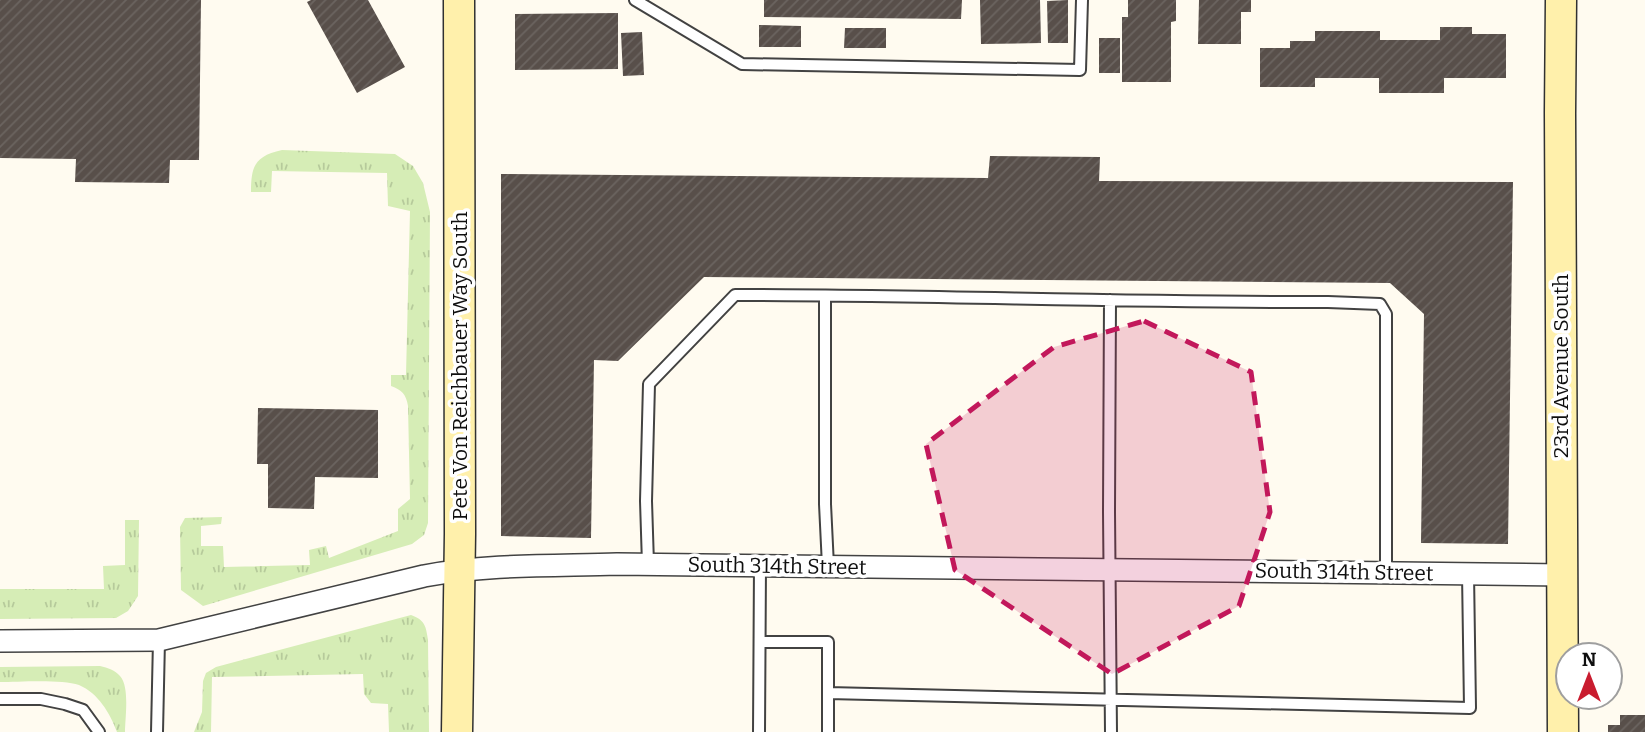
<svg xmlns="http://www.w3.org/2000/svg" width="1645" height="732" font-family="Bitter,serif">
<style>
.grass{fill:url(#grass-tufts)}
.building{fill:url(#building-hatch)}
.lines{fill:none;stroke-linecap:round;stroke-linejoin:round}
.lane-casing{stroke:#424242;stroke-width:14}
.street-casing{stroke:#424242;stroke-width:24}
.secondary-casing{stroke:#313131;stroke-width:33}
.lane{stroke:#fff;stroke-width:10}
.street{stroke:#fff;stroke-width:21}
.secondary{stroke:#fff0ab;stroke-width:30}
.marked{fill:#c2185b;fill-opacity:0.2;stroke:#c2185b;stroke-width:5;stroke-dasharray:14 9;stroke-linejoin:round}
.labels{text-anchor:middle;stroke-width:7;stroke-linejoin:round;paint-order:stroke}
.street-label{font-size:21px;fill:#0f0f0f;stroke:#fff}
</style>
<defs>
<pattern id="grass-tufts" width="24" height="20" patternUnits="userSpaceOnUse" patternTransform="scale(1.75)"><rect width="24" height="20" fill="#d6edb6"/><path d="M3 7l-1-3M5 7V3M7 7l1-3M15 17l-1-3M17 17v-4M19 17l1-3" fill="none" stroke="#b6ca9b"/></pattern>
<pattern id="building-hatch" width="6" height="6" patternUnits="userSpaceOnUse" patternTransform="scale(1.75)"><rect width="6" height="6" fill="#584f4a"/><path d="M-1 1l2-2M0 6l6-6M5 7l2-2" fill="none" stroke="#6b6460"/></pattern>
</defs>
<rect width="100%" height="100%" fill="#fffbf0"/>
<path class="grass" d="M282,150L395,154L413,166L423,183L430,212L428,523L424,535L412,544L203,606L181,590L180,527L185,518L222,517L221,524L201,526V546H223L224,567L310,565L309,550L326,546L329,558L398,531V509L410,499L408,406C406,394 402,390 391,386V375H406L410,211L388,206L387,173L272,171L271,192H251C251,166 255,156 282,150Z
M125,520H139L138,596L128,611L116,618L0,619V589H104L103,566L125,565Z
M411,615C425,620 426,626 428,640L429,732H389L388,704L371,703L364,694L363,674L212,677L211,732H194L202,712L203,681L206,673L216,667Z
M100,666C108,668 115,670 120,676C130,687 125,718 125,732H117C110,713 98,693 79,685C62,679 19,682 0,682V667Z"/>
<path class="building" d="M0,0H201L199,160H170L169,183L75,182L76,159L0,158Z
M311,0H368L405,67L357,93L307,2Z
M764,0H962L961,19L764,17Z
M980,0H1040L1041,43L981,44Z
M1068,0V43H1048L1047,1Z
M1128,0H1176V21L1171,22V82H1122V17H1128Z
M1199,0H1251V12H1241V44H1198Z
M618,13V69L515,70V14Z
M759,25L801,26V47H759Z
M1440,27H1472V34H1506V78H1444V93H1379V78H1315V87H1260V48H1290V41H1315V31H1380V40H1440Z
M845,28H886V48H844Z
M642,32L644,75L623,76L621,33Z
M1099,38H1120V73H1099Z
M990,156L1100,157L1099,181L1513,182L1508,544L1421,543L1424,314L1390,283L704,277L618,361L594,360L591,538L501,536V174L988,178Z
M258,408L378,410V478L315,477L314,509L268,508V464H257Z
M1620,715H1645V732H1608V725H1620Z"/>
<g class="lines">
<g class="lane-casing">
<path id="lane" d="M635,0L742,64L1080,70L1082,0
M825,297V504L828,566
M1110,300L1109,512L1111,732
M648,564L646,501L649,384L735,295C933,295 1131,303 1328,302L1380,304L1386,314V573
M760,642H828V732
M828,693L1470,708L1468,573
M0,699H41L65,704L83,710L99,732
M157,732L159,640
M759,732L760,565"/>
</g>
<g class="street-casing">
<path id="street" d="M0,641L159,640L424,576C488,564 553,566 617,564L1563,575"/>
</g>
<g class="secondary-casing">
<path id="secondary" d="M1561,0L1560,113L1563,732
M457,732L460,534L459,0"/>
</g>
<use href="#lane" class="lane"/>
<use href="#street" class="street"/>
<use href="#secondary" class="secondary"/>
</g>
<path class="marked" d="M1144,321L1251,372L1270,512L1239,606L1112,674L955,570L926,444L1054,347Z"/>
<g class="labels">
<g class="street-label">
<text transform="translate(460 366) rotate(-90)" y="7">Pete Von Reichbauer Way South</text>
<text transform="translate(1561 366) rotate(-90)" y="7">23rd Avenue South</text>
<text transform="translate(777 566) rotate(1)" y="7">South 314th Street</text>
<text transform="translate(1344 572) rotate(1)" y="7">South 314th Street</text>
</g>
</g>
<g transform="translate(1589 676)"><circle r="33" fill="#ffffff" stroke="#9f9f9f" stroke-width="2"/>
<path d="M0-5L12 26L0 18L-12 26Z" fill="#c91c2f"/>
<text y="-10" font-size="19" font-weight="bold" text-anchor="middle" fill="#0f0f0f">N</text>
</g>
</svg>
